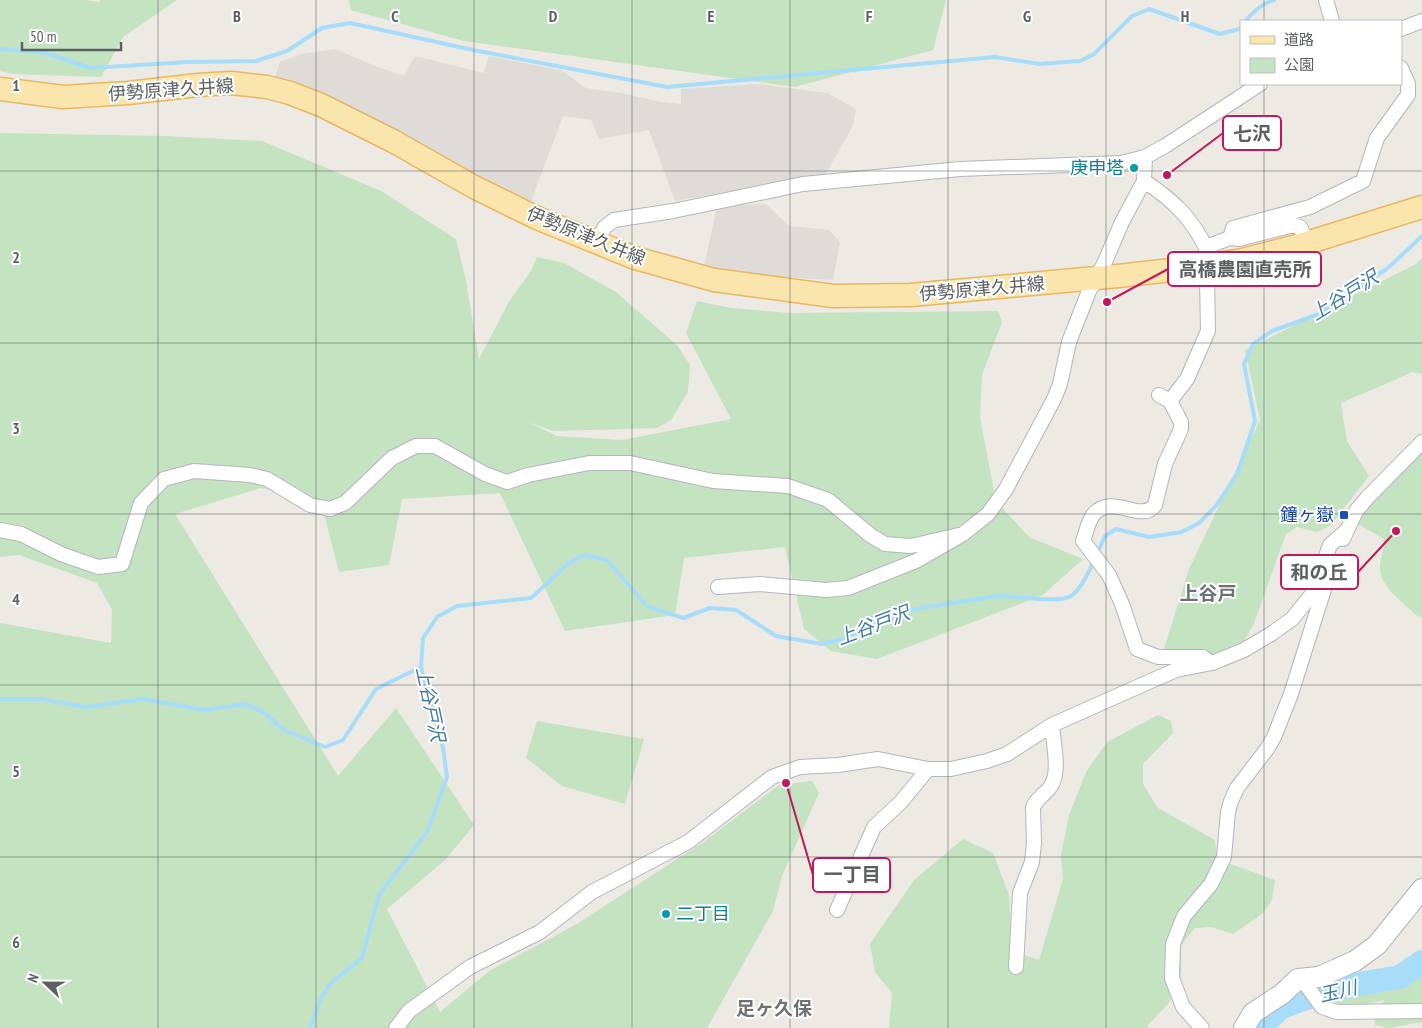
<svg xmlns="http://www.w3.org/2000/svg" width="1422" height="1028" font-family="'PT Sans Narrow','Noto Sans JP',sans-serif">
<style>
.industrial{fill:#dfdcd8}
.green{fill:#c4e3c1}
.lines{fill:none;stroke-linecap:round;stroke-linejoin:round}
.stream{stroke:#a7ddf9;stroke-width:4}
.river{stroke:#a7ddf9;stroke-width:24}
.street-casing{stroke:#b4b6ba;stroke-width:16}
.secondary-casing{stroke:#b0b4b8;stroke-width:22}
.primary-casing{stroke:#e8b762;stroke-width:25}
.street{stroke:#fff;stroke-width:14}
.secondary{stroke:#fff;stroke-width:20}
.primary{stroke:#fae6ac;stroke-width:22}
.primary-bridge-casing{stroke:#e8b762;stroke-width:25;stroke-linecap:butt}
.primary-bridge{stroke:#fae6ac;stroke-width:22}
.grid{fill:none;stroke:#5c6063;stroke-width:1;stroke-opacity:0.55}
.culture-dot{fill:#0f9aa8;stroke:#fff;stroke-width:2}
.transit-dot{fill:#1a4fb4;stroke:#fff;stroke-width:2}
.labels{text-anchor:middle;stroke-width:4;stroke-linejoin:round;paint-order:stroke}
.street-label{font-size:18px;fill:#5c6063;stroke:#fff}
.culture-label{font-size:18px;fill:#0d838f;stroke:#fff;text-anchor:end}
.transit-label{font-size:18px;fill:#164399;stroke:#fff;text-anchor:end}
.water-label{font-size:19px;font-style:italic;fill:#427aa2;stroke:#fff}
.neighbourhood-label{font-size:19px;font-weight:bold;fill:#6d7275;stroke:#fff}
.grid-label{font-size:16px;text-anchor:middle;font-weight:bold;fill:#5c6063;stroke:#fff;stroke-width:4;stroke-linejoin:round;paint-order:stroke}
.leader{fill:none;stroke:#c2185b;stroke-width:2}
.callout-dot{fill:#c2185b;stroke:#fff;stroke-width:2}
.callout{fill:#fff;stroke:#c2185b;stroke-width:2}
.callout-label{font-size:19px;text-anchor:middle;font-weight:bold;fill:#5c6063}
</style>
<rect width="100%" height="100%" fill="#edeae3"/>
<path class="industrial" d="M335,49L375,66L404,76L415,56L484,73L489,56L561,70L586,88L621,93L661,102L681,104V89L759,84L827,93L856,109L853,126L825,175L675,201L649,130L599,139L591,120L563,116L530,204L274,81L280,62L301,54Z
M766,204L789,226L829,230L840,242L833,280L743,275L704,267L717,206Z"/>
<path class="green" d="M0,0H86L99,2L101,0H177L123,37L101,77L12,74L0,71Z
M349,0H946L933,50L795,87L464,41L351,10Z
M0,133L164,136L262,141L381,191L456,239L466,281L479,359L510,300L531,271L537,257L564,263L616,292L677,345L690,365L688,392L671,420L657,428L553,431L528,422L557,436L622,440L731,419L686,333L697,301L731,308L790,313L998,311L1002,322L982,375L980,418L996,501L1029,537L1083,559L1043,595L877,659L831,651L804,629L785,547L684,558L675,615L565,631L500,493L402,499L389,565L339,572L325,518L310,498L261,488L175,514L338,776L396,708L474,825L445,860L387,909L440,1012L489,971L575,925L702,843L779,785L812,781L819,793L782,876L773,911L707,1028H0V623L111,643L112,610L97,583L19,555L0,557Z
M1422,258V374L1413,372L1341,403L1347,441L1369,476L1330,526L1317,532L1297,527L1286,534L1253,626L1230,664L1182,674L1163,652L1189,569L1260,420L1245,350L1416,264Z
M1422,445V618L1416,615C1404,603 1381,588 1380,569C1379,558 1386,549 1383,538L1357,524L1381,490Z
M1158,715L1171,721L1173,733L1143,764V784L1158,808L1215,840L1217,859L1275,880L1272,900L1262,914L1233,934L1211,927L1195,928L1181,945V979L1168,1004L1148,1025V1028H889L892,993L875,972L870,944L914,880L963,839L993,853L1009,895L1012,951L1039,960L1063,879L1061,855L1069,815L1086,772L1107,742Z
M537,721L644,739L625,804L562,786L526,758Z
M1422,967V1022L1389,1028L1375,1025L1374,1018L1385,1000L1363,1005L1339,1008L1333,999L1340,990L1385,981Z"/>
<g class="lines">
<path class="stream" d="M1245,21C1254,12 1261,4 1274,0
M0,49L46,53L90,68L188,62L256,61L287,51L322,28L350,23L473,50L667,87L995,57L1039,64L1080,61L1094,54L1132,16L1149,9L1220,34L1239,29L1241,27
M1097,554L1105,536L1116,529L1149,537L1182,532L1199,523L1216,506L1237,474L1255,421L1244,364L1253,344L1272,331L1319,314L1388,268L1422,236
M0,699H41L86,707L143,699L204,710L246,704L263,712L284,730L325,747L343,740L376,689L421,667
M310,1028L321,998L331,983L362,958L379,895L427,832L447,777L443,748L421,667L423,638L437,617L457,606L531,598L569,563L584,555L607,560L647,606L683,618L710,608L736,610L776,636L822,644L844,639L908,610L997,596C1014,595 1059,604 1071,596C1081,590 1089,571 1094,561"/>
<path class="river" d="M1260,1028L1280,1008L1300,1000L1347,986L1400,977L1422,962"/>
<g class="street-casing">
<path id="street" d="M1326,0L1332,21
M1401,29L1422,21
M1144,181C1173,200 1192,218 1207,250
M1230,238L1233,228L1310,207L1363,181L1377,138L1408,95V84L1401,68
M595,243L605,227L614,220L673,211L803,184L960,169L1121,163L1145,157L1165,146L1260,84
M1206,247L1230,238L1239,239L1294,225L1300,227L1308,243
M1159,395L1170,401L1181,422V429L1165,464L1155,505C1141,524 1112,492 1093,515C1088,522 1086,533 1083,541L1109,575L1122,604L1137,649L1158,657H1203L1207,660
M1170,401L1187,379L1208,331L1207,280
M0,530L21,534L61,554L98,567L122,564L141,503L164,479L194,471L250,475L267,479L310,505L330,509L345,503L392,458L416,446H435L485,474L507,482L528,475L589,463H630L713,481L788,486L828,500L870,535L885,544L911,546L963,534
M1343,539L1356,511L1367,498L1422,442
M718,587L760,584L826,590L848,588L916,561L963,534L988,514L1006,489L1054,399L1060,384L1069,342L1089,291L1104,264L1122,222L1144,181L1145,157
M837,910L874,827L901,802L928,769
M1016,967L1020,893L1032,862L1034,843L1033,807C1037,797 1048,793 1052,784C1060,770 1053,741 1052,725
M1298,979L1307,986L1322,1007L1337,1012L1422,1011
M396,1028L409,1011L470,967L540,932L592,892L688,842L772,777L800,767L838,765L878,759L928,769H951L987,761L1007,754L1052,725L1135,688L1176,670L1212,663L1244,650L1271,634L1292,619L1313,593L1330,545L1346,531
M1202,1028L1183,1007L1172,978L1173,944L1184,916L1211,884L1224,857L1228,812L1231,801L1237,788L1267,749L1274,737L1291,694L1327,580"/>
</g>
<g class="secondary-casing">
<path id="secondary" d="M1244,1028L1253,1013L1282,994L1298,979L1319,977L1355,961L1377,945L1422,889"/>
</g>
<g class="primary-casing">
<path id="primary" d="M0,89L63,97L128,93L198,85L231,83L267,87L290,93L321,105L393,141L474,187L537,218L635,258L714,280L833,296L911,295L1118,276L1198,267
M1297,246L1422,207"/>
</g>
<use href="#street" class="street"/>
<use href="#secondary" class="secondary"/>
<use href="#primary" class="primary"/>
<g class="primary-bridge-casing">
<path id="primary-bridge" d="M1198,267L1242,260L1297,246"/>
</g>
<use href="#primary-bridge" class="primary-bridge"/>
</g>
<path class="grid" d="M158,0V1028M316,0V1028M474,0V1028M632,0V1028M790,0V1028M948,0V1028M1106,0V1028M1264,0V21M1264,84V1028M0,171H1422M0,343H1422M0,514H1422M0,685H1422M0,857H1422"/>
<g class="culture-dot">
<circle cx="1134" cy="168" r="5"/>
<circle cx="666" cy="914" r="5"/>
</g>
<rect class="transit-dot" x="1339" y="510" width="10" height="10" rx="2.5"/>
<g class="labels">
<g class="street-label">
<text transform="translate(171 90) rotate(-4)" y="6">伊勢原津久井線</text>
<text transform="translate(586 236) rotate(22)" y="6">伊勢原津久井線</text>
<text transform="translate(982 289) rotate(-5)" y="6">伊勢原津久井線</text>
</g>
<g class="culture-label">
<text x="1124" y="174">庚申塔</text>
<text x="676" y="920" text-anchor="start">二丁目</text>
</g>
<g class="transit-label">
<text x="1334" y="521">鐘ヶ嶽</text>
</g>
<g class="water-label">
<text transform="translate(1344 295) rotate(-32)" y="7">上谷戸沢</text>
<text transform="translate(873 625) rotate(-21)" y="7">上谷戸沢</text>
<text transform="translate(431 704) rotate(78)" y="7">上谷戸沢</text>
<text transform="translate(1338 991) rotate(-13)" y="7">玉川</text>
</g>
<g class="neighbourhood-label">
<text x="1208" y="600">上谷戸</text>
<text x="774" y="1015">足ヶ久保</text>
</g>
</g>
<g class="grid-label">
<text x="237" y="22">B</text>
<text x="395" y="22">C</text>
<text x="553" y="22">D</text>
<text x="711" y="22">E</text>
<text x="869" y="22">F</text>
<text x="1027" y="22">G</text>
<text x="1185" y="22">H</text>
<text x="16" y="91">1</text>
<text x="16" y="263">2</text>
<text x="16" y="434">3</text>
<text x="16" y="605">4</text>
<text x="16" y="777">5</text>
<text x="16" y="948">6</text>
</g>
<path class="leader" d="M1167 175L1223 133M1107 302L1168 269M1396 531L1358 572M786 783L813 875"/>
<g class="callout-dot">
<circle cx="1167" cy="175" r="5"/>
<circle cx="1107" cy="302" r="5"/>
<circle cx="1396" cy="531" r="5"/>
<circle cx="786" cy="783" r="5"/>
</g>
<g class="callout">
<rect x="1223" y="116" width="58" height="34" rx="5"/>
<rect x="1168" y="252" width="153" height="34" rx="5"/>
<rect x="1281" y="555" width="77" height="34" rx="5"/>
<rect x="813" y="858" width="77" height="34" rx="5"/>
</g>
<g class="callout-label">
<text x="1252" y="140">七沢</text>
<text x="1245" y="276">高橋農園直売所</text>
<text x="1319" y="579">和の丘</text>
<text x="852" y="881">一丁目</text>
</g>
<rect x="1240" y="20" width="162" height="65" fill="#ffffff" stroke="#bebfc1"/>
<rect x="1250" y="36" width="25" height="8" fill="#fae6ac" stroke="#bebfc1"/>
<text x="1284" y="45" font-size="15" fill="#5c6063">道路</text>
<rect x="1250" y="58" width="25" height="15" fill="#c4e3c1" stroke="#bebfc1"/>
<text x="1284" y="70" font-size="15" fill="#5c6063">公園</text>
<g transform="translate(45 983) rotate(292)" stroke="#ffffff" stroke-width="4" paint-order="stroke">
<path d="M0-4L9 19L0 12L-9 19Z" fill="#5c6063"/>
<text y="-8" font-size="14" font-weight="bold" text-anchor="middle" fill="#5c6063">N</text>
</g>
<path d="M22 42v8h99v-8" fill="none" stroke="#5c6063" stroke-width="2.5"/>
<text x="30" y="42" font-size="15" fill="#5c6063" stroke="#ffffff" stroke-width="4" paint-order="stroke">50 m</text>
</svg>
